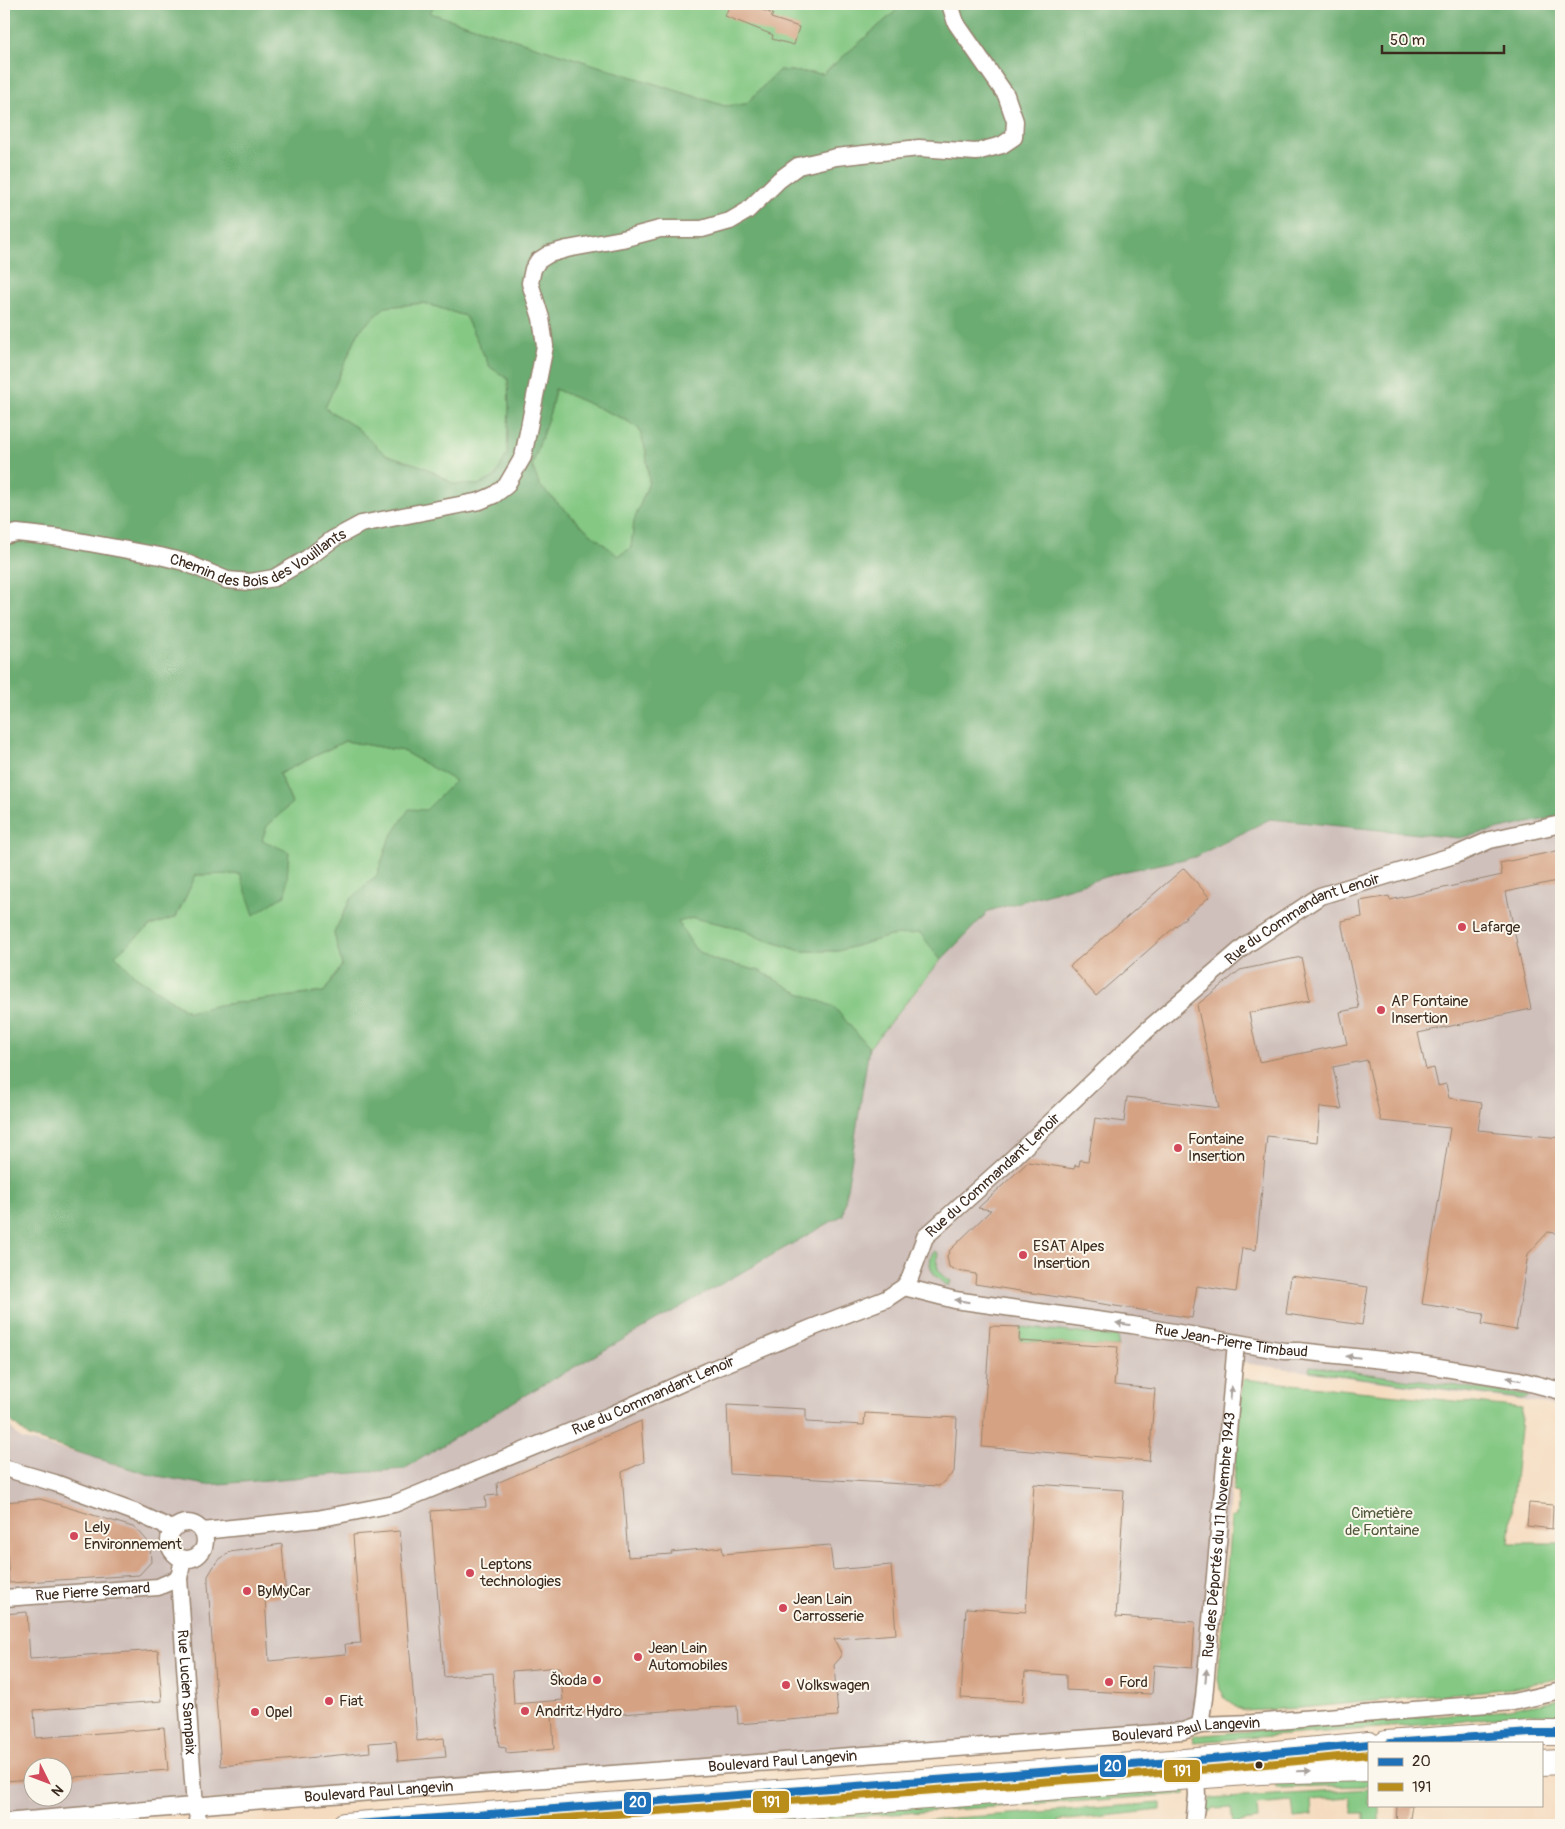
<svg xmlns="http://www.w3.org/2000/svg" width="1565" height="1829" font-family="Pangolin,sans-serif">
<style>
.industrial{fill:#cfc0bb;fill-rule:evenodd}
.green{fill:#84c883;stroke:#607950}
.forest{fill:#6bac71;stroke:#536b48;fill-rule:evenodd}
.building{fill:#d5a384;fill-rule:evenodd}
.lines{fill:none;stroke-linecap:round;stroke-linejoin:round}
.street-casing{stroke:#98836f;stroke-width:19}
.secondary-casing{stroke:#98836f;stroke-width:26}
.street{stroke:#fff;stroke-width:16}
.secondary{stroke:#fff;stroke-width:24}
.bus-1-casing{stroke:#fbf7ec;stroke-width:11}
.bus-2-casing{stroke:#fbf7ec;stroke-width:11}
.bus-1{stroke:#1f72b9;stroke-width:8}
.bus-2{stroke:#b98d1a;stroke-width:8}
.oneway{fill:#a79f9a}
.poi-dot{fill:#d1495b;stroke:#fbf7ec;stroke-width:2}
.bus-dot{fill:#3b2a1e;stroke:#fbf7ec;stroke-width:2}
.labels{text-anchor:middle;stroke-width:4;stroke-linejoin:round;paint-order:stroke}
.street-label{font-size:15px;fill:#3b2a1e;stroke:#fbf7ec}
.poi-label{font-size:15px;fill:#3b2a1e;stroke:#fbf7ec;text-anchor:start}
.park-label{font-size:15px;fill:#51593c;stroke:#fbf7ec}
.line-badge{stroke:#fbf7ec;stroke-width:2}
.badge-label{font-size:14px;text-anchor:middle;font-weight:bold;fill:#fff}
</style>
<rect width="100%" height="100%" fill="#fbf7ec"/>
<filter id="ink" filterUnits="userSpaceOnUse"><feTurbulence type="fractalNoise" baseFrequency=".02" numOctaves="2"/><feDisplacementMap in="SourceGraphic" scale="10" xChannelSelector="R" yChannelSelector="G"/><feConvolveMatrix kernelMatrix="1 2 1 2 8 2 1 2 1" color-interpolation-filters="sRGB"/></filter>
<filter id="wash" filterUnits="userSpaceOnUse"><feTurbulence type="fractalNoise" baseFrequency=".0096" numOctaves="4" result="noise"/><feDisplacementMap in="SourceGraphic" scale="20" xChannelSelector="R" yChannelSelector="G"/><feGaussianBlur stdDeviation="1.12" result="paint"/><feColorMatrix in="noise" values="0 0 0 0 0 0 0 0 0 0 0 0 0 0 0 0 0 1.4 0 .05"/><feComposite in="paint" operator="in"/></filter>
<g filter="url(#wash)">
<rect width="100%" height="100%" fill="#f5dcc0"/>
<path class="industrial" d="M1561,813V1406L1242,1363L1216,1646L1210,1727L4,1816V1420L21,1439L206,1485L404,1469L518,1399L842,1215L869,1048L941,960L989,911L1126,871L1195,857L1270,819L1459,838ZM32,1766H62V1796H32Z"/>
<path class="green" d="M435,4H904L823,74L779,70L746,104L725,106L430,13Z
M424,303L465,316L490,367L508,378L509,407L507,454L495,477L478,485L454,484L424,467L384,454L357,428L325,408L359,331L385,307Z
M555,389L624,419L639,428L646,451L649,482L634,521L631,549L617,556L582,526L540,486L532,466L551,409Z
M345,741L403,751L456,781L426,810L389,840L377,875L350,900L334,933L342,965L324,992L219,1005L189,1012L134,975L114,955L150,926L176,917L196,875L240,874L262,840L267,826L292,803L279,774Z
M693,918L740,928L760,938L801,951H838L890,936L920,932L941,960L869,1048L834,1007L795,991L760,971L714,960L695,949L678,922Z
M934,1251L938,1253C935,1266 938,1275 951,1281L949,1286C935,1279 924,1266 934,1251Z
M1020,1327L1118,1337V1347L1019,1341Z
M1310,1366L1530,1396L1522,1399L1309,1371Z
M1243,1379L1522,1408L1509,1543H1561V1678L1514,1688L1301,1708L1244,1711L1234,1706L1225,1697L1220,1689L1218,1679L1231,1518L1236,1516L1238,1493L1233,1492Z
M1561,1699V1715C1522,1711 1483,1720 1444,1723C1360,1729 1277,1736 1193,1742L1192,1736L1509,1709Z
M1369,1774V1786L1276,1788V1776Z
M1184,1787L1186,1794L731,1825H625Z
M1369,1789V1805H1379V1825H1364V1813H1353L1350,1797L1311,1800L1312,1816L1294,1818L1292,1802L1257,1805L1258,1820L1233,1823L1231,1807L1213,1808L1203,1819L1201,1814L1211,1799Z
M1161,1803V1810L1058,1821L1059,1825H860Z"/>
<path class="forest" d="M4,4H435L430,13L725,106L746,104L779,70L823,74L904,4H1561V816L1459,838L1270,819L1195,857L1126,871L989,911L941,960L920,933L890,936L838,951H801L760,938L740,928L693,918L678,922L695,949L714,960L760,971L795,991L834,1007L869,1048L843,1215L518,1399L404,1469L206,1485L147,1474L29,1437L4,1415ZM424,303L465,316L490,367L508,379L509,407L507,454L495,477L478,485L454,484L424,467L385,454L357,428L325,408L359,331L385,307ZM555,389L624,419L639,429L646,451L649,482L634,521L631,548L618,556L582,526L540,486L532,466L551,409ZM345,741L403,751L455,781L426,810L409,809L389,840L377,875L350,900L334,933L342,965L324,992L219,1005L188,1012L134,975L115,955L150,926L176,917L196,875L240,874L254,915L286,894L289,852L262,840L267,826L292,803L279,774Z"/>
<g id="blocks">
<path class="building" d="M730,4H747L773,14L771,18L799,27L794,45L772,39L773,35L725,16Z
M1561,850V880L1506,892L1531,1009L1418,1033L1426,1070L1434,1068L1438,1086L1446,1084L1449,1098L1482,1103L1478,1130L1561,1138V1234L1548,1232L1528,1254L1516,1330L1482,1324L1484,1314L1422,1304L1450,1128L1381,1121L1367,1060L1333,1067L1342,1109L1320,1107L1317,1142L1267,1136L1256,1250L1242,1248L1236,1292L1197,1286L1192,1318L975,1284L976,1274L958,1271L949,1267L947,1256L950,1250L991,1210L978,1208L1028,1162L1074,1169L1075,1165L1079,1166L1080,1160L1088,1161L1095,1118L1124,1122L1127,1097L1219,1108L1197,1005L1240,970L1301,957L1310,1000L1249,1013L1259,1062L1347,1044L1340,1012L1359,1008L1341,921L1362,917L1360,901L1389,896L1390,900L1502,875L1500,863Z
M1184,868L1209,897L1096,996L1070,966Z
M1291,1276L1368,1287L1362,1325L1286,1314Z
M990,1326L1020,1327L1019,1341L1118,1347L1114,1385L1155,1389L1149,1461L982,1447Z
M727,1405L806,1409V1422L864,1425L865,1413L957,1418L954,1472L939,1486L730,1474Z
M641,1421L644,1462L622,1472L628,1557L672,1554L671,1552L722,1547L723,1554L830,1545L833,1570L891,1565L896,1634L834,1639L841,1653V1657L834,1665L838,1716L738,1724L737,1706L591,1716L590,1711L552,1714L554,1749L506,1753V1748L499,1747L493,1673L444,1677L431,1511L486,1507L485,1496L498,1495L497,1483ZM560,1667L563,1700L514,1704L512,1671Z
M1034,1484L1124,1490L1116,1617L1195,1622L1192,1668L1154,1665L1152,1694L1066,1690V1675L1025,1672L1023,1701L961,1698L966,1608L1026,1612Z
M40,1499L136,1528L150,1544L151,1562L139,1575L9,1583L4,1502Z
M1529,1503L1553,1505L1552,1529L1527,1526Z
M400,1531L417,1741L444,1738L446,1757L398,1761L396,1741L369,1743L370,1752L221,1766L208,1584V1576L217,1561L230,1552L282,1544L286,1597L265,1598L269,1661L346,1654L345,1644L361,1643L353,1535Z
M27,1612L30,1659L158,1650L162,1701L34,1710L36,1738L164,1728L168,1770L62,1778V1766H32V1779L4,1781V1614Z
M1397,1805H1412L1409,1825H1396Z"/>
</g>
</g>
<g filter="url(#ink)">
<use href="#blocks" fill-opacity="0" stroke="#98836f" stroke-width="1"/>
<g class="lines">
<g class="street-casing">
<g id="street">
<path id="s1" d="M4,536L17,533L62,538L160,556L184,562L227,580L250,582L274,578L305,560L333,539L361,524L480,501L494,495L506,486L523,457L545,346L541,318L530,283L533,269L538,261L549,254L567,249L622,239L660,229H702L730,221L747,211L779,180L798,166L836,157L919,148L976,152L1002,145L1014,137L1015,121L1006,95L956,23L950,4"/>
<path id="s2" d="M904,1287L955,1300L1132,1325L1284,1351H1299L1420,1364L1519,1380L1561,1391"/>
<path d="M4,1468L55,1483L137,1513L172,1529"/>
<circle cx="187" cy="1541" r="18"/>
<path id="s3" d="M203,1531L317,1519L394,1504L611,1415L708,1371L814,1327L886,1299L904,1287L910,1278L925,1237L1012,1159L1146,1031L1246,945L1320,896L1458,854L1490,840L1561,824"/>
<path id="s4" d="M183,1559L179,1578L192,1768L195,1806L200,1825"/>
<path id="s5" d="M4,1598L158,1587L179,1578"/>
<path id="s6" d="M1200,1725L1204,1698L1236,1343"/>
<path id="s7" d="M4,1822L252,1801L1183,1731L1200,1725L1252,1723L1513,1702L1561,1691"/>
<path d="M1194,1825L1197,1795L1196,1777"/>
</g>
</g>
<g class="secondary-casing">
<path id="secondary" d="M1386,1743L1530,1733H1561
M1541,1763L1561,1762
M344,1825L1224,1758L1369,1744
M557,1825L1259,1772L1369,1769"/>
</g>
<use href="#street" class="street"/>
<use href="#secondary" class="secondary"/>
<g class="bus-1-casing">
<path id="bus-1" d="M1390,1743L1530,1733H1561
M344,1825L1224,1758L1369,1744"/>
</g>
<g class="bus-2-casing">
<path id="bus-2" d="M472,1825L1225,1768L1369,1754"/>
</g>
<use href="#bus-1" class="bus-1"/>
<use href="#bus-2" class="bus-2"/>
</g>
<defs><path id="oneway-solid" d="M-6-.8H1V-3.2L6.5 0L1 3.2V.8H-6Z" transform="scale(1.25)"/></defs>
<g class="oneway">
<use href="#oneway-solid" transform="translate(962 1301) rotate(-171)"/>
<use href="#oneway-solid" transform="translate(1123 1324) rotate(-172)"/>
<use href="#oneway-solid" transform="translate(1353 1357) rotate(-174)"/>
<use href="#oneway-solid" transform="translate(1514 1379) rotate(-170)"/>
<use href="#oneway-solid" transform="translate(1231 1393) rotate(-85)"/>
<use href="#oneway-solid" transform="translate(1206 1676) rotate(-85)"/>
<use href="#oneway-solid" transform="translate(1304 1771) rotate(-2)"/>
</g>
</g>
<g class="poi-dot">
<circle cx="1462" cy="927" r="5"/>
<circle cx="1381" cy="1010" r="5"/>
<circle cx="1178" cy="1148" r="5"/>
<circle cx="1023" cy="1255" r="5"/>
<circle cx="74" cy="1536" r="5"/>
<circle cx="470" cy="1573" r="5"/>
<circle cx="247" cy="1591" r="5"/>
<circle cx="783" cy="1608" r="5"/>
<circle cx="638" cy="1657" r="5"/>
<circle cx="597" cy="1680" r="5"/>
<circle cx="1109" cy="1682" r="5"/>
<circle cx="786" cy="1685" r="5"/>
<circle cx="329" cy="1701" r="5"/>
<circle cx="525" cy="1711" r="5"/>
<circle cx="255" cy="1712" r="5"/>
</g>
<circle class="bus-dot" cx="1259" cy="1765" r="4.5"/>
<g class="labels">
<g class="street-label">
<text dy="5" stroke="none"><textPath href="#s1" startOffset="265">Chemin des Bois des Vouillants</textPath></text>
<text dy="5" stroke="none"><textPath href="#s3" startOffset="1299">Rue du Commandant Lenoir</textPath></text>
<text dy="5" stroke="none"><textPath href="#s3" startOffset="894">Rue du Commandant Lenoir</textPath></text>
<text dy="5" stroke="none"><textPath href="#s2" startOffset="332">Rue Jean-Pierre Timbaud</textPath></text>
<text dy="5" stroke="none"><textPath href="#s3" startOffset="474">Rue du Commandant Lenoir</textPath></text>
<text dy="5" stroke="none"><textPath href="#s6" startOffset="191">Rue des Déportés du 11 Novembre 1943</textPath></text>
<text dy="5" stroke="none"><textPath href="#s5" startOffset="89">Rue Pierre Semard</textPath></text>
<text dy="5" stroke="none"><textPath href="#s4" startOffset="134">Rue Lucien Sampaix</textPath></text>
<text dy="5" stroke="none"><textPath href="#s7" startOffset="1186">Boulevard Paul Langevin</textPath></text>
<text dy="5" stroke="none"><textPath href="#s7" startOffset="781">Boulevard Paul Langevin</textPath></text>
<text dy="5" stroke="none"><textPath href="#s7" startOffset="376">Boulevard Paul Langevin</textPath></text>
</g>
<g class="poi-label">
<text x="1472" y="932">Lafarge</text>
<text x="1391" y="1006">AP Fontaine<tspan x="1391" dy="17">Insertion</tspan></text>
<text x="1188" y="1144">Fontaine<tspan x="1188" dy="17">Insertion</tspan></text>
<text x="1033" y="1251">ESAT Alpes<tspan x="1033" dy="17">Insertion</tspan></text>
<text x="84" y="1532">Lely<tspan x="84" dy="17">Environnement</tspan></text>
<text x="480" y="1569">Leptons<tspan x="480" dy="17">technologies</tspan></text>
<text x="257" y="1596">ByMyCar</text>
<text x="793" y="1604">Jean Lain<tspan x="793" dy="17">Carrosserie</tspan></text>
<text x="648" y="1653">Jean Lain<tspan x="648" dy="17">Automobiles</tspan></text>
<text x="587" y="1685" text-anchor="end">Škoda</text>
<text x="1119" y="1687">Ford</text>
<text x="796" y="1690">Volkswagen</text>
<text x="339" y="1706">Fiat</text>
<text x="535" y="1716">Andritz Hydro</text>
<text x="265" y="1717">Opel</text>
</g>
<g class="park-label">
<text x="1382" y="1518">Cimetière<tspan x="1382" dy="17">de Fontaine</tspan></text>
</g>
</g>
<g class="line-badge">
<rect x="1099" y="1754" width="28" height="24" rx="5" fill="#1f72b9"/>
<rect x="1163" y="1759" width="38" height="24" rx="5" fill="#b98d1a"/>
<rect x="752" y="1790" width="38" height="24" rx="5" fill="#b98d1a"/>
<rect x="623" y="1791" width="29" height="24" rx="5" fill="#1f72b9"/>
</g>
<g class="badge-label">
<text x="1113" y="1771">20</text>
<text x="1182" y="1776">191</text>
<text x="771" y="1807">191</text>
<text x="638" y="1807">20</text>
</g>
<rect width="1565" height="1829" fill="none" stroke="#fbf7ec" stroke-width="20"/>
<rect x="1368" y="1742" width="175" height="65" fill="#fbf7ec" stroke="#aea59a"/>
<rect x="1378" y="1758" width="25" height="8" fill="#1f72b9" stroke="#aea59a"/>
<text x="1412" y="1766" font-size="15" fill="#3b2a1e">20</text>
<rect x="1378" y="1783" width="25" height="8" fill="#b98d1a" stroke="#aea59a"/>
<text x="1412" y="1792" font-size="15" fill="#3b2a1e">191</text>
<g transform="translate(48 1782) rotate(132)"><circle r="24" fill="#fbf7ec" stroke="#aea59a"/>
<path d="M0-4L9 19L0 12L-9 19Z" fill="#d1495b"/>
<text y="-8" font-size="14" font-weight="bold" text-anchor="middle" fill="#3b2a1e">N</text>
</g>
<path d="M1382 45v8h122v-8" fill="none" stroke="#3b2a1e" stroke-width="2.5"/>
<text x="1390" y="45" font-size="15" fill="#3b2a1e" stroke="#fbf7ec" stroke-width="4" paint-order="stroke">50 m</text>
</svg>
